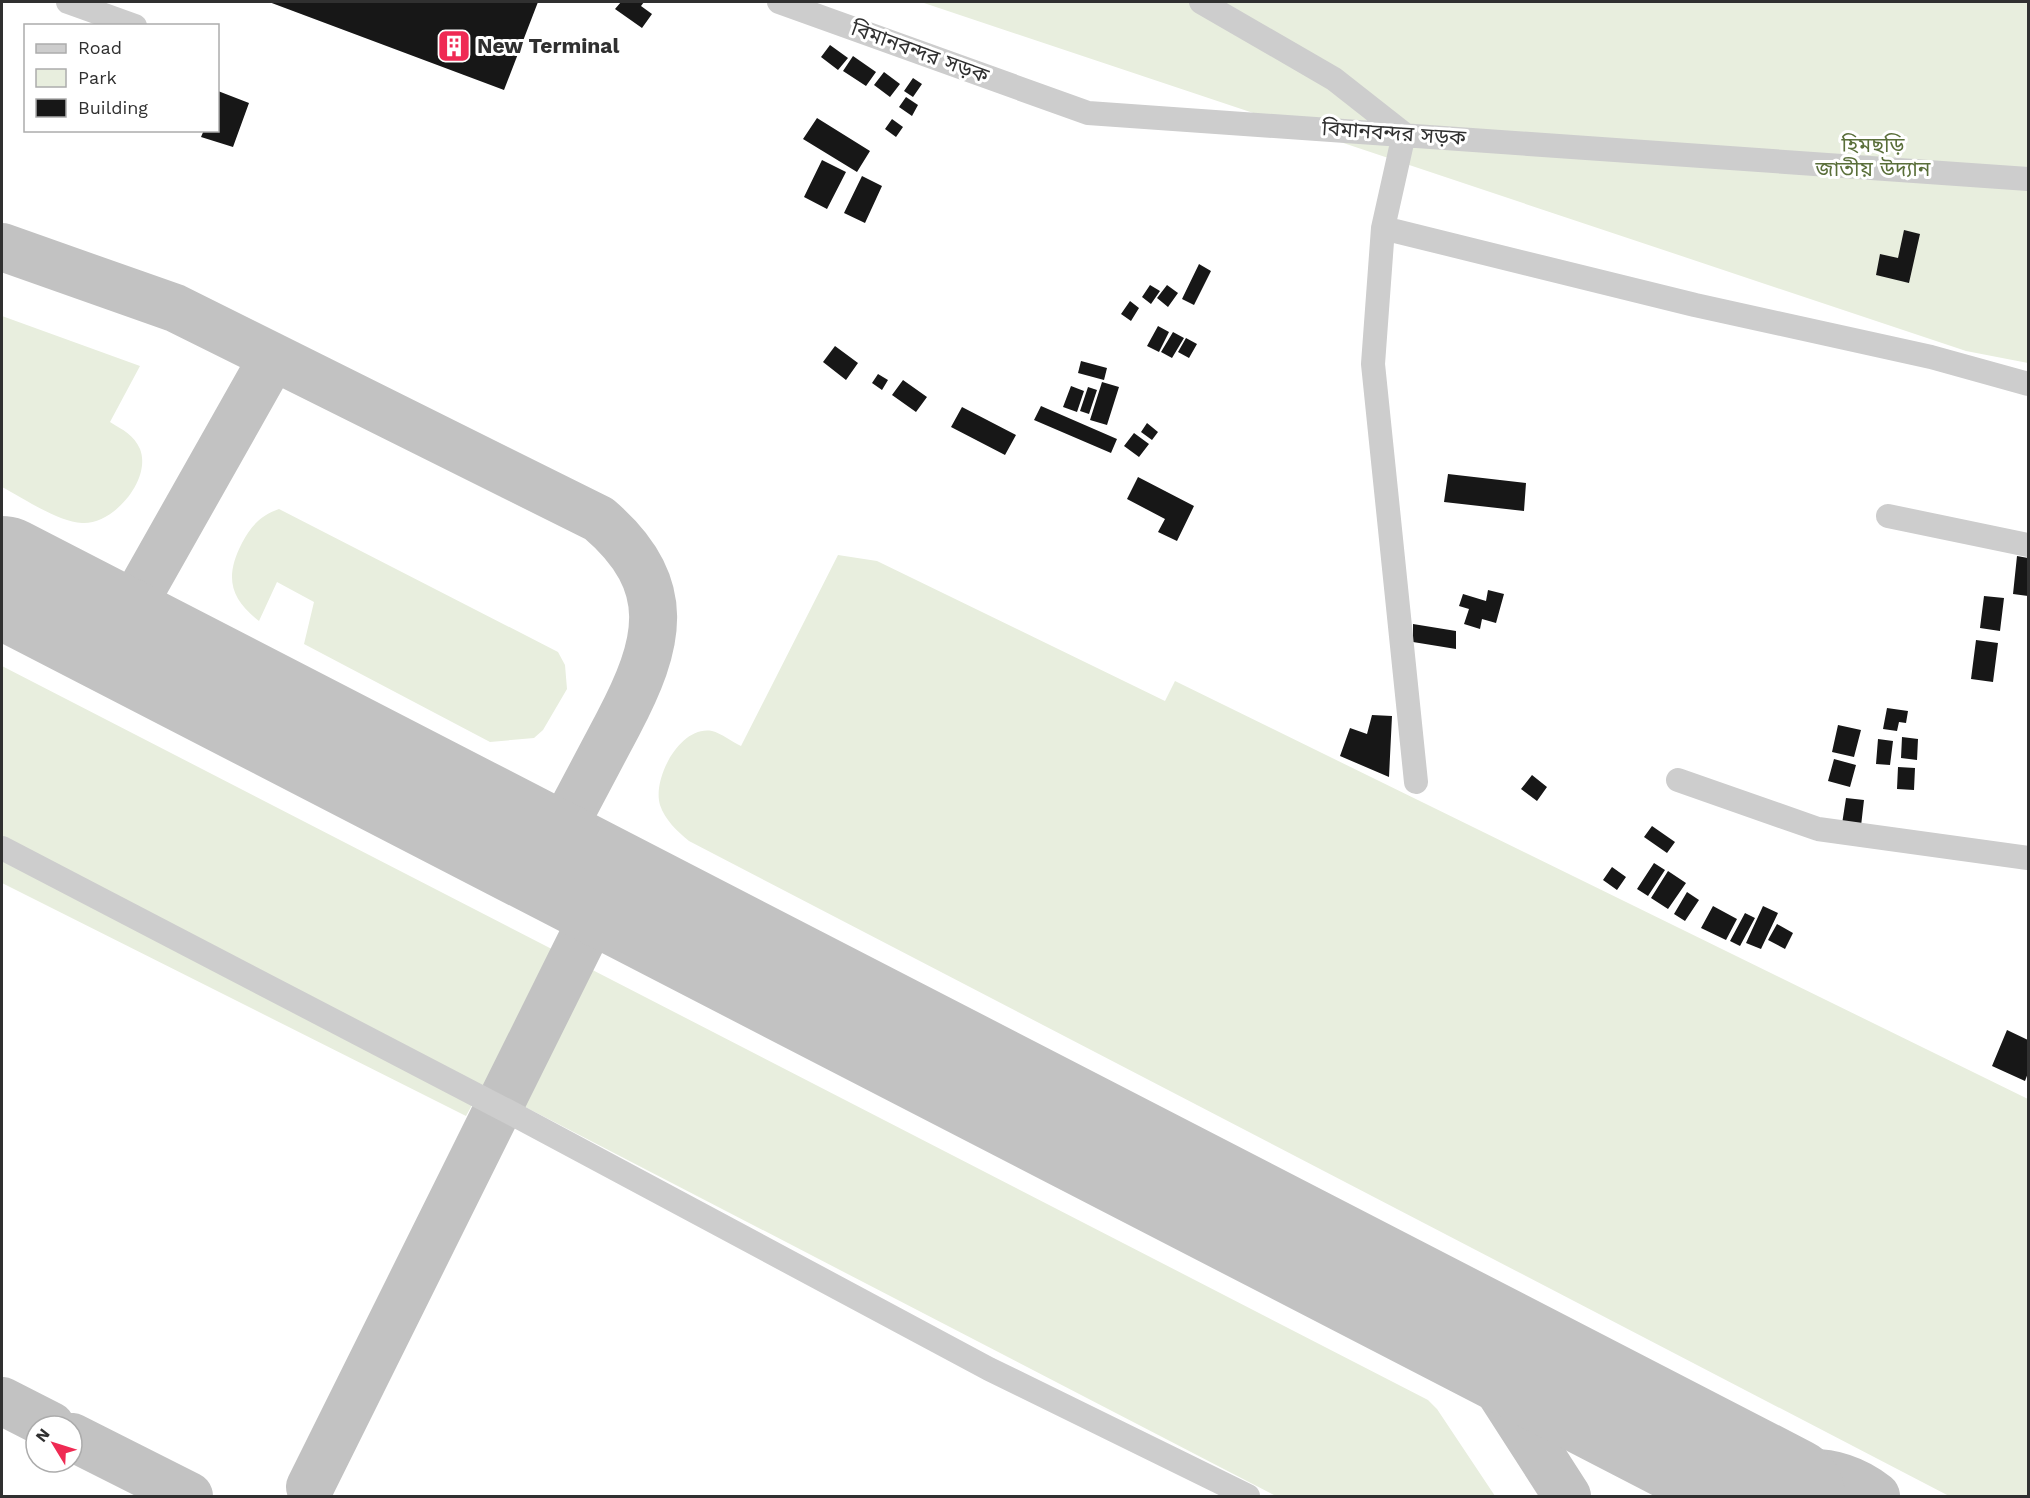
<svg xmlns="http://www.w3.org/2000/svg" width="2030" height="1498" font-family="'Work Sans','Noto Sans Bengali',sans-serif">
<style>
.green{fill:#e8eede}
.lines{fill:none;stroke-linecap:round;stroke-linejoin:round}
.taxiway{stroke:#c2c2c2;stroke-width:48}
.runway{stroke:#c2c2c2;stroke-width:120}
.building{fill:#171717}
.minor{stroke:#cdcdcd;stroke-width:24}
.labels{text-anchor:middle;stroke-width:6;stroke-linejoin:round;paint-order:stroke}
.poi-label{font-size:21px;font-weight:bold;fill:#303030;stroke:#fff;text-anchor:start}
.street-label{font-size:21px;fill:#303030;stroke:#fff}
.park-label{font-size:21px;fill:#5a6f3a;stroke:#fff}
</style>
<rect width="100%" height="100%" fill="#fff"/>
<path class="green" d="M921,2H2028V363L1966,351Z
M2,316L140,366L110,422C123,430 134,435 140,449C152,480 113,525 82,523C58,522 23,498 2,487Z
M279,509L558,652L565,665L567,689L543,730L534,738L490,742L304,644L314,602L277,582L259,621C229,598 225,576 242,543C251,526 261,515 279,509Z
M838,555L877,561L1165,701L1175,681L2028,1099V1496H1949L689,841C677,831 665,820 660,805C652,779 680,725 712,731C721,733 732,742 741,746Z
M2,666L1428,1400L1437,1409L1495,1496H1276L483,1085L466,1116L2,883Z"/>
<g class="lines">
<path class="taxiway" d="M2,247L175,308L599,519C676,585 660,644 618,724C603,752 588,781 573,809
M116,635L273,357
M505,836C534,843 555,831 573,809C560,844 568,860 596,883
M1431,1314L1462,1338L1477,1356L1567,1496
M2,1401L51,1426
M72,1437L189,1496
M1743,1475C1765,1482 1783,1474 1805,1473C1830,1471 1856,1480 1876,1496
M310,1487L607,889"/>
<path class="runway" d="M2,576L1785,1496"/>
</g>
<path class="building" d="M269,2H538L504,90Z
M621,2H644L641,6L652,14L642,28L615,9Z
M830,45L848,58L838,70L821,57Z
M853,56L876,72L866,86L843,71Z
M884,72L900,84L890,97L874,85Z
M913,78L922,84L913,97L904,91Z
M218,91L249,103L233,147L201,137L204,130H218Z
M906,97L918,105L912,116L899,107Z
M817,118L870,151L857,172L803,139Z
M892,119L903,127L896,137L885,129Z
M822,160L846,172L827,209L804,197Z
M862,176L882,186L865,223L844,213Z
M1904,230L1920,234L1909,283L1876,275L1880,254L1898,258Z
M1199,264L1211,271L1194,305L1182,299Z
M1150,285L1160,291L1151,304L1142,297Z
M1167,285L1178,293L1168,307L1157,298Z
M1130,301L1139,308L1131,321L1121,314Z
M1158,326L1169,332L1159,352L1147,346Z
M1173,332L1184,338L1172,358L1161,352Z
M1186,338L1197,344L1189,358L1178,352Z
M835,346L858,363L846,380L823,362Z
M1081,361L1107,368L1104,380L1078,373Z
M878,374L888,380L882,390L872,383Z
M903,380L927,397L916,412L892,395Z
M1102,382L1119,387L1107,425L1090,420Z
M1071,386L1084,391L1077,412L1063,407Z
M1088,387L1097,390L1089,414L1080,411Z
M1041,406L1117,439L1111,453L1034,420Z
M962,407L1016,435L1005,455L951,427Z
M1147,423L1158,432L1152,440L1141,432Z
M1134,433L1149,444L1139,457L1124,446Z
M1448,474L1526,483L1524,511L1444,502Z
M1138,477L1194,506L1177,541L1158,532L1165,519L1127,499Z
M2017,556L2028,558V596L2013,594Z
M1488,590L1504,594L1496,623L1482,619L1480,629L1464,624L1469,609L1459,606L1463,594L1486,601Z
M1984,596L2004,598L2000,631L1980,628Z
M1413,624L1456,631V649L1413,642Z
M1976,640L1998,643L1993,682L1971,679Z
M1887,708L1908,711L1906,723L1899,722L1897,731L1883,729Z
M1372,715L1392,716L1389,777L1340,756L1350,728L1367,734Z
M1838,725L1861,730L1854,757L1832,752Z
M1902,737L1918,739L1917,760L1901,758Z
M1878,739L1893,741L1890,765L1876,764Z
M1834,759L1856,765L1850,787L1828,781Z
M1898,767L1915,768L1914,790L1897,789Z
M1532,775L1547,787L1537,801L1521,789Z
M1846,798L1864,800L1861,826L1842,824Z
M1652,826L1675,842L1667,853L1644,837Z
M1654,863L1665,870L1648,896L1637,889Z
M1612,867L1626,877L1617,890L1603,880Z
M1668,871L1686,883L1668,909L1651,898Z
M1687,892L1699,900L1685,921L1674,914Z
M1713,906L1737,919L1726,940L1701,928Z
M1763,906L1778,913L1761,949L1746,943Z
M1745,913L1755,918L1740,946L1730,941Z
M1777,924L1793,933L1785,949L1768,940Z
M2007,1030L2028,1040V1073L2025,1081L1992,1066Z"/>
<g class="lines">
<path class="minor" d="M68,2L135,26
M779,2L1088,113L2028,179
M1201,2L1334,79L1404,134L1383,228L1695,305L1931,357L2028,384
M1383,228L1373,364L1416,782
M1888,516L2028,545
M1678,780L1818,829L2028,858
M2,848L513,1114L989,1369L1248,1496"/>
</g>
<defs>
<g id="building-square" transform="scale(1.725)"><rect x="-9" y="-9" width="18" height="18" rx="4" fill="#ef2a53" stroke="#fff"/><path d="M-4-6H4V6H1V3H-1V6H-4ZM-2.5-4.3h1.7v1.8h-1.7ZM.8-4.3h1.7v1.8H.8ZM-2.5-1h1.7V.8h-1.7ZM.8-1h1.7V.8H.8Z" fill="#fff"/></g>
</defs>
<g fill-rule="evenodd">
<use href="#building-square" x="454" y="46"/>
</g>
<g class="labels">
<g class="poi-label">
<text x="477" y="53">New Terminal</text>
</g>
<g class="street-label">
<text transform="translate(920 52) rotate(20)" y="7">বিমানবন্দর সড়ক</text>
<text transform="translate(1394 133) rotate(4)" y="7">বিমানবন্দর সড়ক</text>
</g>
<g class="park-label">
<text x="1873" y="152">হিমছড়ি<tspan x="1873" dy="24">জাতীয় উদ্যান</tspan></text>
</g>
</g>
<rect width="2030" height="1498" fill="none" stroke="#303030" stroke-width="6"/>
<rect x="24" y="24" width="195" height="108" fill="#ffffff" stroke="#acacac" stroke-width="1.5"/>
<rect x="36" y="44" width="30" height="9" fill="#cdcdcd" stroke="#acacac" stroke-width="1.5"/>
<text x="78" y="54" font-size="18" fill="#303030">Road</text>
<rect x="36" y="69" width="30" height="18" fill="#e8eede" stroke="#acacac" stroke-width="1.5"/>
<text x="78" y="84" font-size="18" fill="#303030">Park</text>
<rect x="36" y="99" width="30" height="18" fill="#171717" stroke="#acacac" stroke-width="1.5"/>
<text x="78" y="114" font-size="18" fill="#303030">Building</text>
<g transform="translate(54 1444) rotate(308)"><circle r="28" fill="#ffffff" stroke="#acacac" stroke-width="1.5"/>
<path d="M0-4.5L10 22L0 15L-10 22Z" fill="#ef2a53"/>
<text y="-9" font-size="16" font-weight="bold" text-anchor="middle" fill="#303030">N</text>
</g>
</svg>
